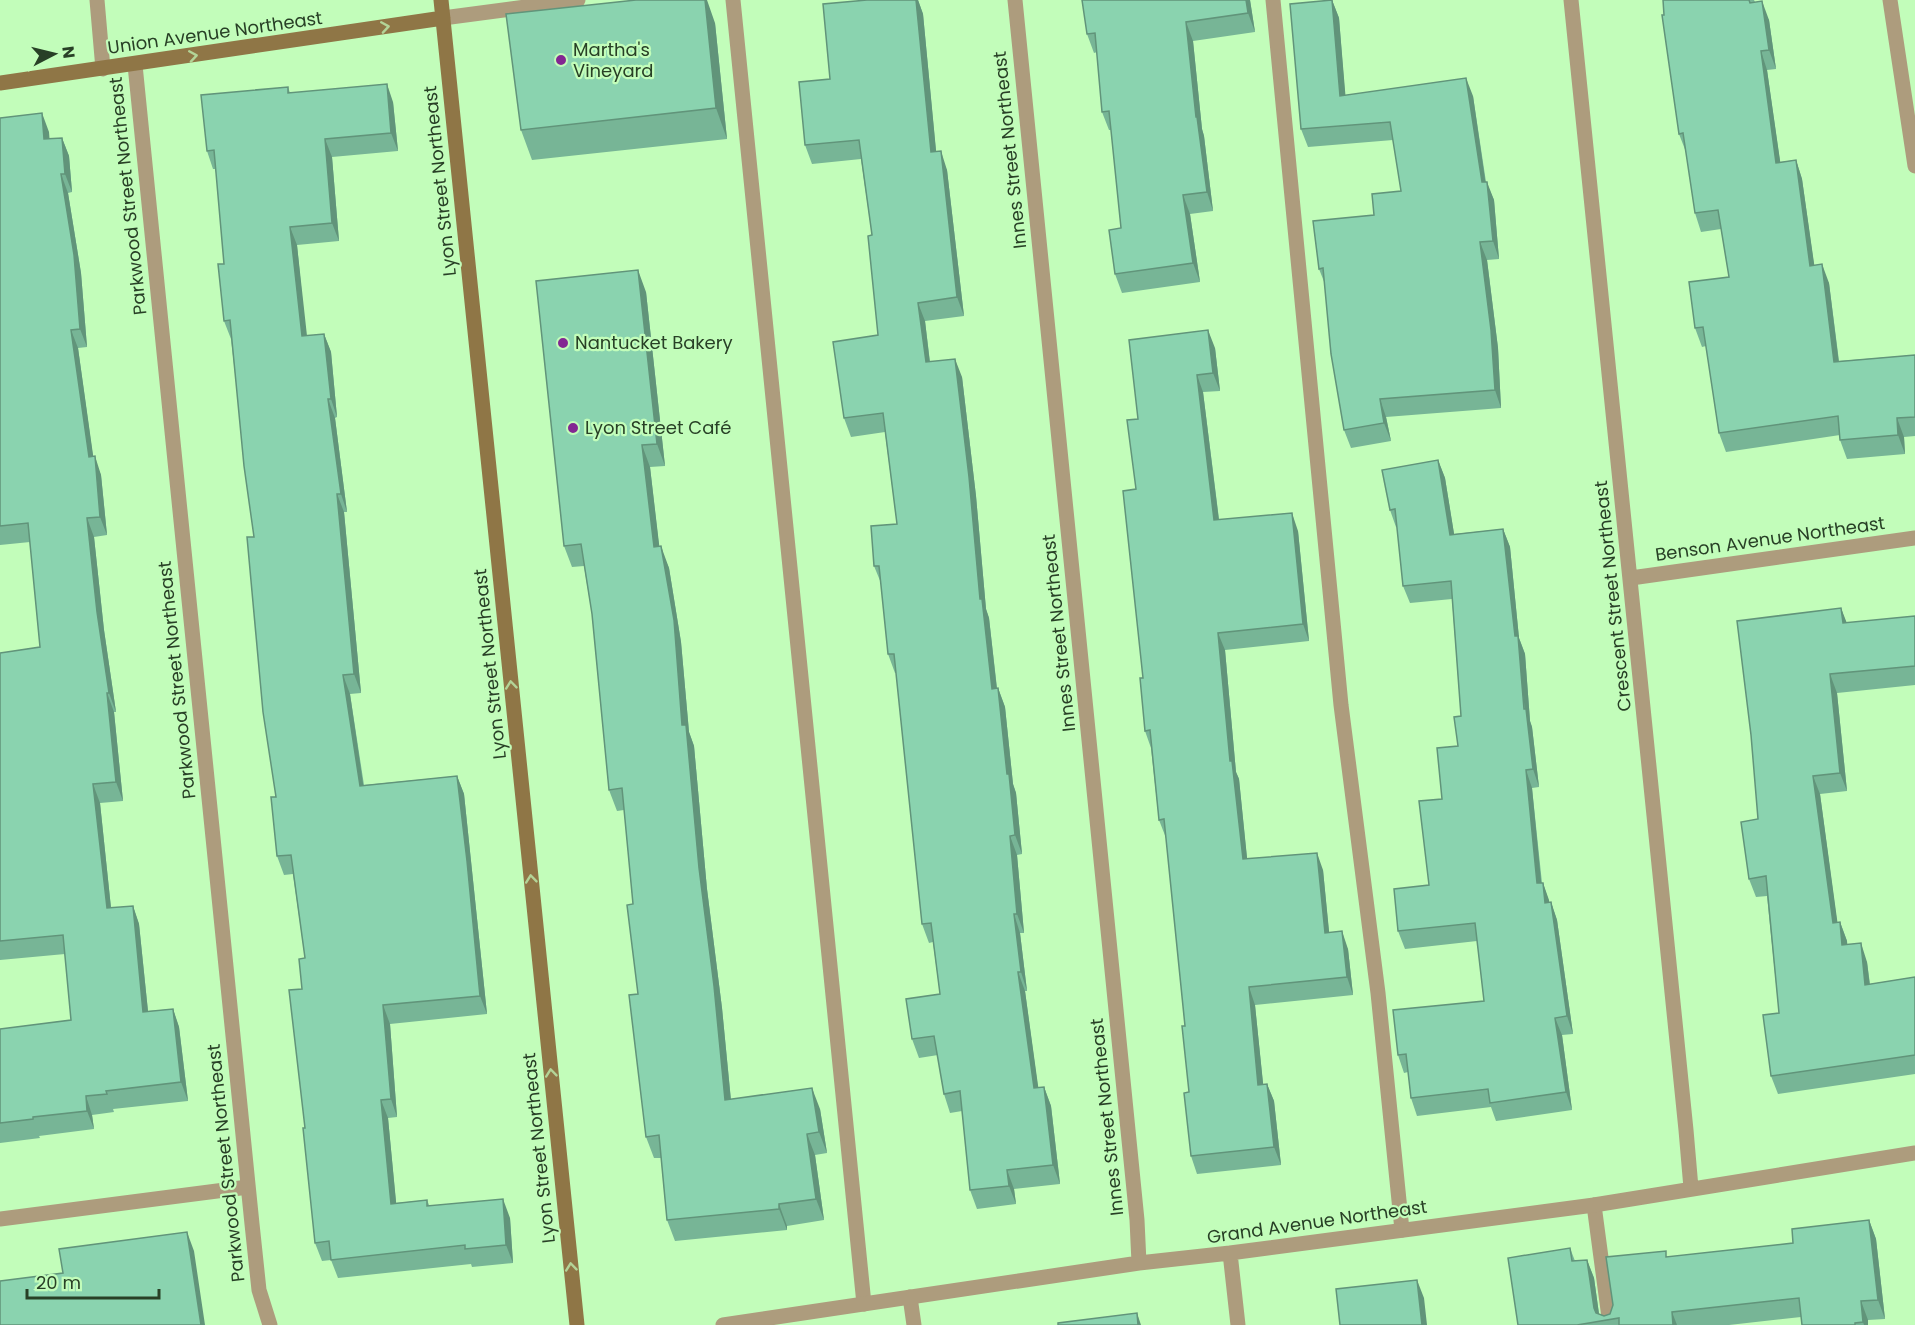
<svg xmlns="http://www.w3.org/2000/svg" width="1915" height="1325" font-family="Poppins,sans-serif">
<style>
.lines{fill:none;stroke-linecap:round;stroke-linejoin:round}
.lane{stroke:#ad9c7d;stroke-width:15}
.street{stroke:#ad9c7d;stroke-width:15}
.secondary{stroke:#8f7646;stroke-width:15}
.wall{fill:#77b596}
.shaded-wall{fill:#61947a}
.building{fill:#8ad3af;stroke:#61947a;stroke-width:1.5}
.oneway{stroke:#b3d497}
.poi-dot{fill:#832792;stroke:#c2fdba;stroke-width:2}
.labels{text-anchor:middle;stroke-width:4.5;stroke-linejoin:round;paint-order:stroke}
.street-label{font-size:18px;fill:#284026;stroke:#c2fdba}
.poi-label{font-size:18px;fill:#284026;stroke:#c2fdba;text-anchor:start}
</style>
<rect width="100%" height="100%" fill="#c2fdba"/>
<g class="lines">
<path class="lane" d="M97,0L103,69
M733,0L864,1304
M1273,0L1341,705L1378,993L1402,1230
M1890,0L1915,166
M1594,1205L1610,1325
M910,1297L914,1325"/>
<path class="street" d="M1015,0L1137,1220L1139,1263
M1571,0L1686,1130L1691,1188
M443,18L578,0
M135,65L252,1224L259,1290L270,1325
M1631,578L1915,538
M0,1219L248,1187
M1230,1253L1238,1325
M723,1325L1139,1263L1230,1253L1594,1205L1915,1153"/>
<path class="secondary" d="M441,0L577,1325
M0,83L443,18"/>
</g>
<path class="wall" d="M867,0H918L923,14L936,152L947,170L964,316L925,321L930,362L962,377L976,496L986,609L989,618L997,688H998L1005,707L1013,784L1016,793L1022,854L1017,855L1024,933H1020L1027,991H1025L1038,1088L1044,1087L1051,1106L1060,1184L1014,1189L1016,1204L977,1209L970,1190L962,1111L950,1113L944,1094L938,1055L919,1058L912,1039L940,994L933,942L929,943L922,924L896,673H895L888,654L881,583L874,566L897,524L885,432L851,437L844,418L878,335L872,235L861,159L812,164L805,145L830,79Z
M1250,0L1255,32L1193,41L1202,129L1204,136L1213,211L1190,214L1200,282L1122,293L1115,274L1121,228L1111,130H1109L1102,112L1097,52L1094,53L1087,34Z
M1332,0L1339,18L1345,95L1473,96L1486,182L1494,200L1499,259L1487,260L1498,348L1501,408L1386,417L1391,441L1351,448L1344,430L1325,284L1319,269L1374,215L1401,191L1393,140L1308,147L1301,129Z
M1663,0H1754L1755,2L1769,20L1776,69L1767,70L1780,162L1796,160L1802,179L1814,265L1829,283L1839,361L1915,355V436L1904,437L1905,454L1847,459L1840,440V435L1726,452L1719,433L1706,346L1702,347L1695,328L1729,277L1721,229L1701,232L1695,213L1686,152L1679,134Z
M715,23L727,139L532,160L521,130Z
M288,87L290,93L393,102L398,151L332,157L339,241L297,245L306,336L324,334L331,352L337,417L335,418L347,512H344L361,693L350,694L364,785L457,776L464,794L487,1014L390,1024L397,1117L388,1118L396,1203L427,1200L429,1205L510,1218L513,1263L472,1267L471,1264L338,1278L331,1260L322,1261L315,1243L305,1128L302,989L305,958L293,874L284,875L277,856L276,797L254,537L231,339L224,321V264L216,169H213L207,151Z
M0,118L49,132V139L62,138L69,156L72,192L68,193L81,273L87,347L78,348L93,457L101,475L107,535L94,537L104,630L116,712H114L123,801L100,803L111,908L133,906L139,924L148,1011L173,1009L179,1027L188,1101L113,1109L114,1112L92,1115L94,1129L39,1136L40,1138L0,1143V1029L71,1020L65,954L0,960V653L40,647L30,542L0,545Z
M646,292L665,466L650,467L659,546L669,568L681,642L689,732L694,746L707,889L722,1008L731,1100L820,1109L827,1153L815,1155L824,1220L787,1226V1230L675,1241L667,1220L661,1158H654L646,1137L633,904L624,810L617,811L609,790L592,614L584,566L572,567L564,546Z
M1215,348L1220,391L1203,392L1219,519L1298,531L1309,641L1225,650L1236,772L1239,779L1247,859L1323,870L1329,933L1348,949L1353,995L1255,1005L1263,1084H1267L1274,1101L1281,1165L1197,1174L1191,1156L1189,1092L1185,1026L1166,838L1159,820L1151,748L1145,731L1138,419Z
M1438,460L1445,478L1454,534L1503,529L1510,547L1519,638L1525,654L1530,721L1532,727L1539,787L1532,788L1542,883H1543L1549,902H1551L1557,920L1573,1034L1562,1035L1572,1110L1496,1121L1491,1107L1417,1116L1411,1098L1408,1072L1404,1073L1398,1055L1484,1001L1477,941L1405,949L1398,931L1429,885L1442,799L1458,746L1461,716L1452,599L1410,603L1403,586L1397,527H1396L1390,510Z
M1841,608L1846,623L1915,616V685L1837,693L1847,791L1820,794L1837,922H1840L1847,941V944L1867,962L1870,984L1915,977V1074L1778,1094L1771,1076L1779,1013L1767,896L1756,897L1749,879L1758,819Z
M1869,1220L1876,1239L1885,1319L1868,1320V1325H1802L1801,1317L1729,1325H1518L1570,1248L1575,1261L1587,1260L1594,1278L1599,1314L1604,1316L1610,1314L1668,1257L1793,1243Z"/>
<path class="shaded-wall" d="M705,0H707L715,23L727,139L716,108Z
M916,0H918L923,14L938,171L931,152Z
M1246,0H1250L1255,32L1248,13Z
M1332,0L1339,18L1347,114L1340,96Z
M1762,1L1769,20L1776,69L1769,50Z
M1186,22L1193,41L1202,129L1204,136L1213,211L1207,192L1196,117Z
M1761,51L1767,70L1783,181L1776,163Z
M1466,78L1473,96L1488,200L1482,182Z
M387,84L393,102L398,151L391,133Z
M42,113L49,132L51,158L44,139Z
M62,138L69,156L72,192L65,174Z
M325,139L332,157L339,241L332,223Z
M941,151L947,170L964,316L957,297Z
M1796,160L1802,179L1817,284L1810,266Z
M61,174L68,193L81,273L87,347L80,329Z
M1487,182L1494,200L1499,259L1493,241Z
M1183,195L1190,214L1200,282L1193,263Z
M290,227L297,245L309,354L302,336Z
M1480,242L1487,260L1498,348L1501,408L1495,390Z
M1822,264L1829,283L1841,380L1834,362Z
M638,270L646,292L665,466L657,444Z
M918,303L925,321L932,381L926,362Z
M71,330L78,348L96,476L89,457Z
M1208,330L1215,348L1220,391L1213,373Z
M324,334L331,352L337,417L331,399Z
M955,359L962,377L976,496L986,609L989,618L999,708L992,689L980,599Z
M1197,375L1203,392L1221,537L1214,520Z
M328,399L335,418L347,512L341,494Z
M1380,399L1386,417L1391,441L1384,423Z
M1897,418L1904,437L1905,454L1898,435Z
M642,445L650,467L662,569L654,547Z
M95,456L101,475L107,535L100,517Z
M1438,460L1445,478L1457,552L1450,535Z
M337,494L344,512L361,693L354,674Z
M1292,513L1298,531L1309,641L1303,624Z
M87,518L94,537L104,630L116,712L109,693L97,612Z
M1503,529L1510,547L1519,638L1525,654L1530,721L1532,727L1539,787L1533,769L1515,636Z
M661,546L669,568L681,642L689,732L694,746L707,889L722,1008L733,1122L725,1100L699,868Z
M1841,608L1848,626L1843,623Z
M1218,633L1225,650L1236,772L1239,779L1249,877L1243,859L1230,761Z
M1830,674L1837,693L1847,791L1840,773Z
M343,675L350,694L366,804L360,786Z
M998,688L1005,707L1013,784L1016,793L1022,854L1015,835L1007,774Z
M107,693L114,712L123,801L116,782Z
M1526,770L1532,788L1543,901L1537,883Z
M457,776L464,794L487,1014L480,996Z
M1813,776L1820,794L1840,941L1833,923Z
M93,784L100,803L113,927L107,908Z
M1010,836L1017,855L1024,933L1017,914Z
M1317,853L1323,870L1331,951L1325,933Z
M1543,883L1549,900L1551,920L1545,903Z
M1551,902L1557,920L1573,1034L1567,1016Z
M133,906L139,924L150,1031L143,1012Z
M1014,914L1020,933L1027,991L1021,972Z
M1840,922L1847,941L1849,964L1842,945Z
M1342,931L1348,949L1353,995L1347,977Z
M1861,943L1867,962L1872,1004L1865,985Z
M1018,972L1025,991L1041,1107L1034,1088Z
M1249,987L1255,1005L1265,1102L1258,1085Z
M383,1005L390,1024L397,1117L391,1099Z
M173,1009L179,1027L188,1101L181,1082Z
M1555,1018L1562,1035L1572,1110L1566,1092Z
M1267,1084L1274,1101L1281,1165L1274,1147Z
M1044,1087L1051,1106L1060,1184L1053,1165Z
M812,1088L820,1109L827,1153L819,1132Z
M86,1096L92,1115L94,1129L87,1111Z
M381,1100L388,1118L398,1222L391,1204Z
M807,1134L815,1155L824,1220L816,1199Z
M1007,1170L1014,1189L1016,1204L1009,1186Z
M503,1199L510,1218L513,1263L506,1245Z
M779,1204L787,1226V1230L779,1209Z
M1869,1220L1876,1239L1885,1319L1878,1300Z
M187,1232L194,1251L205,1325H201Z
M1587,1260L1594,1278L1600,1321L1594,1308Z
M1417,1280L1424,1298L1427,1325H1422Z
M1861,1301L1868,1320V1325H1864L1863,1322Z
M1672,1312L1677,1325H1673Z
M1137,1313L1141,1325H1138Z"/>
<path class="building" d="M636,0H705L716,108L521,130L506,14Z
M867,0H916L931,152L941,151L957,297L918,303L926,362L955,359L969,477L980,599H982L992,689L998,688L1007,774H1009L1015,835L1010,836L1017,914H1014L1021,972H1018L1034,1088L1044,1087L1053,1165L1007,1170L1009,1186L970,1190L960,1091L944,1094L934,1036L912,1039L906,999L940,994L931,923L922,924L894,654H888L879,566H874L871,526L897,524L883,413L844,418L833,342L878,335L868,236L872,235L859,140L805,145L799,82L830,79L823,4Z
M1082,0H1246L1248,13L1186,22L1196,117H1197L1207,192L1183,195L1193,263L1115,274L1109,230L1121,228L1109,111L1102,112L1095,33L1087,34Z
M1332,0L1340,96L1466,78L1482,182H1487L1493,241L1480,242L1491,330L1495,390L1380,399L1384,423L1344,430L1331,354L1323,268L1319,269L1313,221L1374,215L1372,194L1401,191L1390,122L1301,129L1290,4Z
M1663,0H1749L1750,3L1762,1L1769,50L1761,51L1776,163L1796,160L1810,266L1822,264L1834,362L1915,355V417L1897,418L1898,435L1840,440L1838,416L1719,433L1703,327L1695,328L1689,282L1729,277L1718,210L1695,213L1683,133L1679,134L1662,15H1664Z
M387,84L391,133L325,139L332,223L290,227L302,336L324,334L331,399H328L341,494H337L354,674L343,675L360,786L457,776L467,861L480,996L383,1005L391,1099L381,1100L391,1204L427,1200V1206L503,1199L506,1245L465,1249V1245L331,1260L329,1241L315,1243L303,1128H305L289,990L302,989L299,959L305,958L291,855L277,856L271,797H276L263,712L247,537H254L244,466L230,320L224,321L218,264H224L214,150L207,151L201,95L288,87V93Z
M42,113L44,139L62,138L65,174H61L74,255L80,329L71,330L89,457L95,456L100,517L87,518L97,612L109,693H107L116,782L93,784L107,908L133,906L143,1012L173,1009L181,1082L106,1091L107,1094L86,1096L87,1111L33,1117V1119L0,1123V1029L71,1020L63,935L0,941V653L40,647L28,523L0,526V118Z
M638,270L657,444L642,445L654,547L661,546L674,620L682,725H686L699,868L714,986L725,1100L812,1088L819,1132L807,1134L816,1199L779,1204V1209L667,1220L659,1135L646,1137L629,995L638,994L627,905L633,904L622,788L609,790L592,614L581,544L564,546L536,281Z
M1208,330L1213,373L1197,375L1214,520L1292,513L1303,624L1218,633L1230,761H1232L1243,859L1317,853L1325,933L1342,931L1347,977L1249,987L1258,1085L1267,1084L1274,1147L1191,1156L1184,1093L1189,1092L1182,1026H1185L1164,819L1159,820L1150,730L1145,731L1140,678H1143L1123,491L1136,489L1127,420L1138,419L1129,340Z
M1438,460L1450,535L1503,529L1515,636H1518L1524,709H1526L1533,769L1526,770L1537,883H1543L1545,903L1551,902L1567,1016L1555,1018L1566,1092L1490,1103L1488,1089L1411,1098L1406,1054L1398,1055L1393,1010L1484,1001L1475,923L1398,931L1394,889L1429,885L1419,801L1442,799L1437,748L1458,746L1454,717L1461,716L1451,581L1403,586L1395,509L1390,510L1382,470Z
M1841,608L1843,623L1915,616V666L1830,674L1840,773L1813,776L1833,923L1840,922L1842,945L1861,943L1865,985L1915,977V1055L1771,1076L1763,1015L1779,1013L1766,876L1749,879L1741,822L1758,819L1751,735L1737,621Z
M1869,1220L1878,1300L1861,1301L1863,1322L1855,1323V1325H1802L1799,1298L1672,1312L1673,1325H1619V1318L1577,1325H1518L1508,1258L1570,1248L1572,1261L1587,1260L1594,1308L1596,1313L1604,1316L1610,1314L1613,1305L1606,1257L1666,1251V1257L1793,1243L1792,1229Z
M187,1232L201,1325H0V1281L63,1273L59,1249Z
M1417,1280L1422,1325H1340L1336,1289Z
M1137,1313L1138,1325H1058V1323Z"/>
<defs><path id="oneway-chevron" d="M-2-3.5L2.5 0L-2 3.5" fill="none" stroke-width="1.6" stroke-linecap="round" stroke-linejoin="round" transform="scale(1.5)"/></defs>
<g class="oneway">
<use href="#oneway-chevron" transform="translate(385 27) rotate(-9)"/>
<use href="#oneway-chevron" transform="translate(193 56) rotate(-9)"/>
<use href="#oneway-chevron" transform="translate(511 685) rotate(-96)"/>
<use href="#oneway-chevron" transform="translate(531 879) rotate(-96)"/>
<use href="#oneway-chevron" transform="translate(551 1073) rotate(-96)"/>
<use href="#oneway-chevron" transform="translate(571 1267) rotate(-96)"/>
</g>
<g class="poi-dot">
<circle cx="561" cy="60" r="6"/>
<circle cx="563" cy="343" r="6"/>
<circle cx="573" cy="428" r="6"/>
</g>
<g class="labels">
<g class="street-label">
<text transform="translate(215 33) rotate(-8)" y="6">Union Avenue Northeast</text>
<text transform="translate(1010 150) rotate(-96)" y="6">Innes Street Northeast</text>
<text transform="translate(440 181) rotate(-96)" y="6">Lyon Street Northeast</text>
<text transform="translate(128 196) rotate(-96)" y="6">Parkwood Street Northeast</text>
<text transform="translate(1770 539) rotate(-8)" y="6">Benson Avenue Northeast</text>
<text transform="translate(1613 596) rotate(-96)" y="6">Crescent Street Northeast</text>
<text transform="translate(1059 633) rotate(-96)" y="6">Innes Street Northeast</text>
<text transform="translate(490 664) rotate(-96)" y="6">Lyon Street Northeast</text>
<text transform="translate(177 680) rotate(-96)" y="6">Parkwood Street Northeast</text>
<text transform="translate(1107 1117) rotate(-96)" y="6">Innes Street Northeast</text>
<text transform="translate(539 1148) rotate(-96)" y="6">Lyon Street Northeast</text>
<text transform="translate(226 1163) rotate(-96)" y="6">Parkwood Street Northeast</text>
<text transform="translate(1317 1222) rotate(-8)" y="6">Grand Avenue Northeast</text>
</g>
<g class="poi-label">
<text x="573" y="56">Martha's<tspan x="573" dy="21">Vineyard</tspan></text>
<text x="575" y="349">Nantucket Bakery</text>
<text x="585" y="434">Lyon Street Café</text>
</g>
</g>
<g transform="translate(54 54) rotate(83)" stroke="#c2fdba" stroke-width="4.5" paint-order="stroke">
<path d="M0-4.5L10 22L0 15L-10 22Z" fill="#284026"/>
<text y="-9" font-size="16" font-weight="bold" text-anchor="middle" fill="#284026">N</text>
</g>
<path d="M27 1289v9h132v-9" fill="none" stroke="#284026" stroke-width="3"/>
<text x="36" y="1289" font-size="18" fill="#284026" stroke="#c2fdba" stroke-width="4.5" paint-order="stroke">20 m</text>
</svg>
